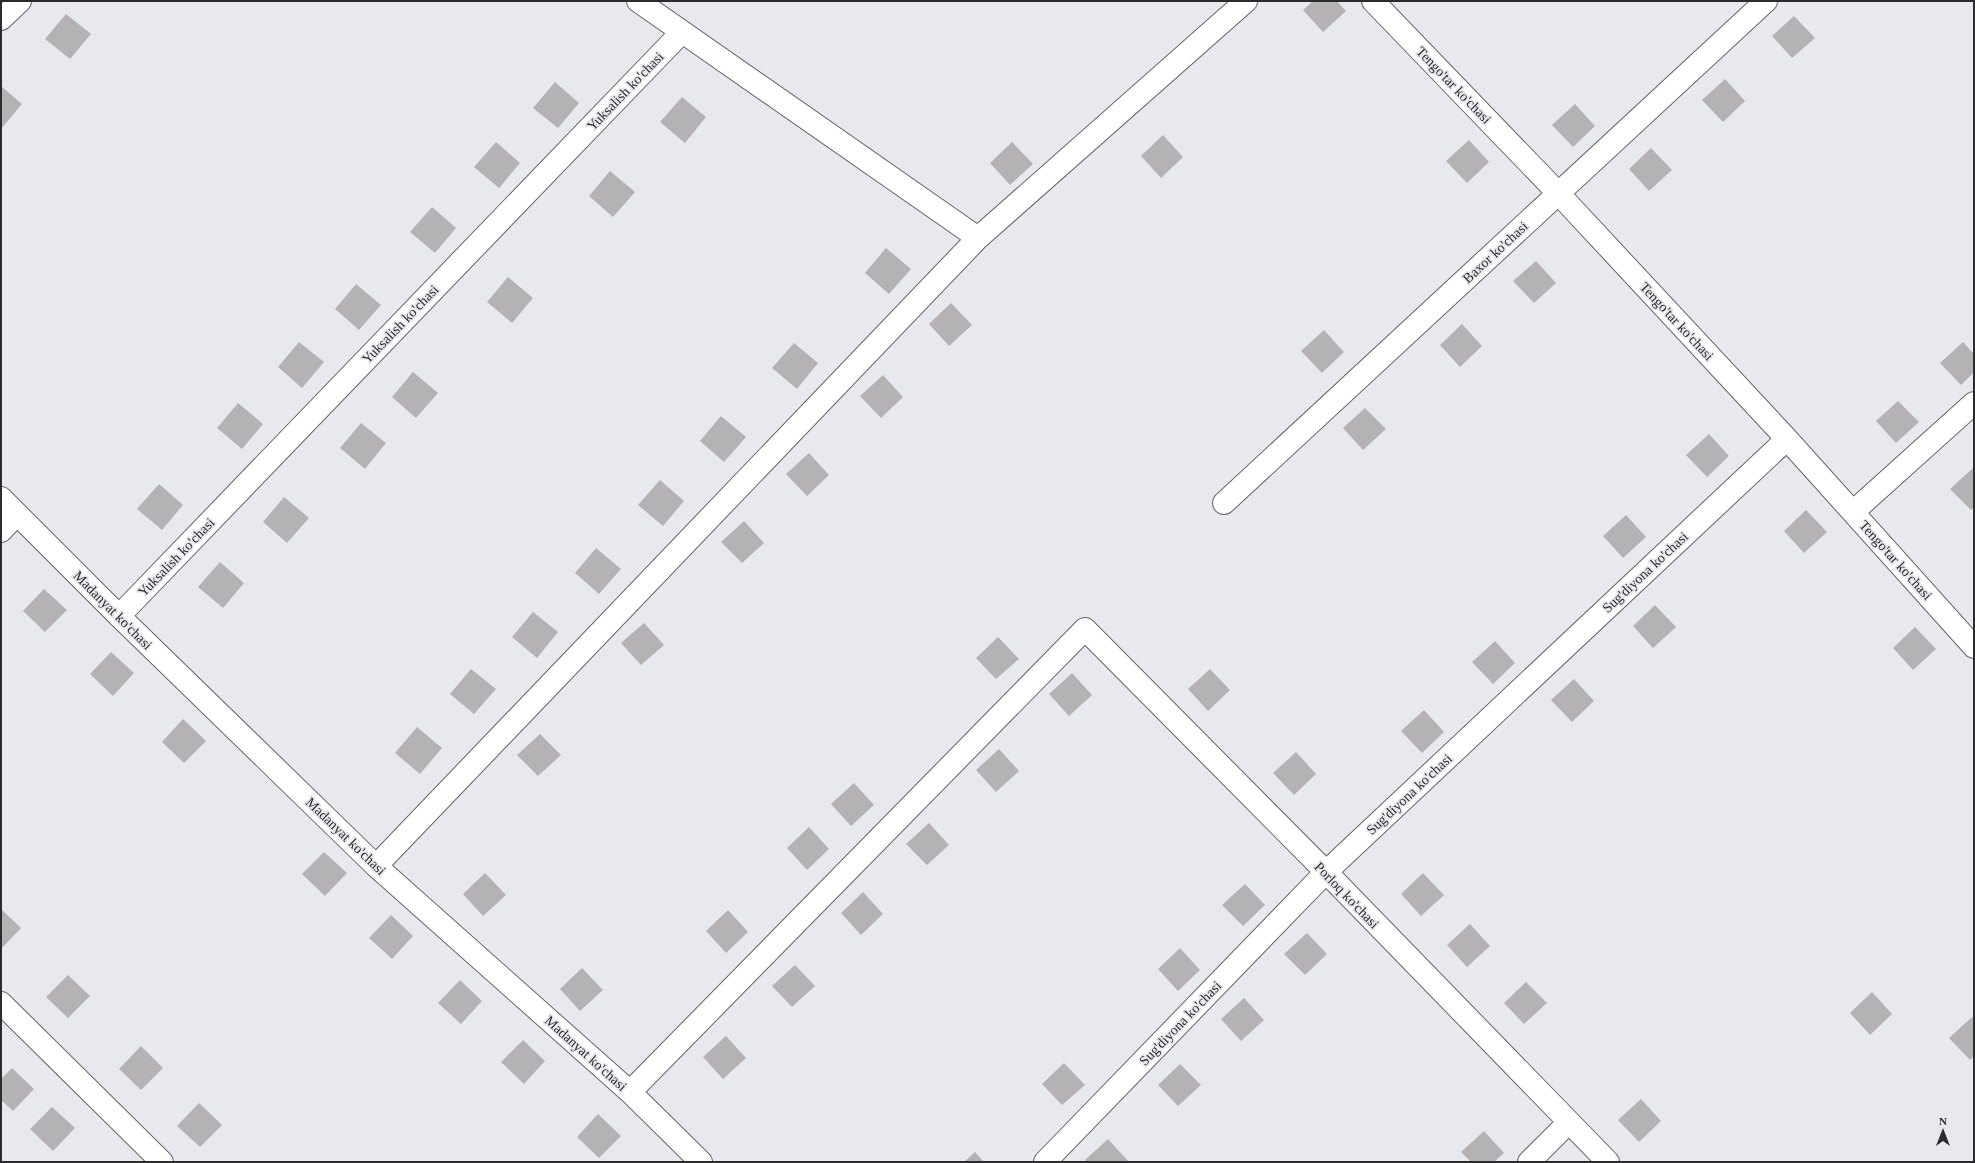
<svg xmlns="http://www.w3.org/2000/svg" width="1975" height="1163" font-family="Georgia,serif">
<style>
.building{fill:#b5b2b6}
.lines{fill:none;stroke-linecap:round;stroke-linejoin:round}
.minor-casing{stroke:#64656a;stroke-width:24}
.minor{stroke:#fff;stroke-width:22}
.labels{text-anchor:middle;stroke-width:3.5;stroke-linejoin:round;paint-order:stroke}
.street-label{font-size:14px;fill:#2a2b2d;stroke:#e8e9ee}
</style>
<rect width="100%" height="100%" fill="#e8e9ee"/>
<path class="building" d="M1313,1H1337L1346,11L1323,32L1303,10Z
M66,14L91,34L70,59L45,39Z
M1794,16L1815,38L1792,58L1772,36Z
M1725,79L1745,101L1723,122L1702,100Z
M555,82L579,103L558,128L533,108Z
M1,86L22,104L1,129Z
M682,97L706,117L685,143L660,122Z
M1575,104L1595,126L1573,147L1552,125Z
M1163,135L1183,157L1161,178L1141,156Z
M1469,140L1489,162L1467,183L1446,161Z
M496,142L520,163L499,188L474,167Z
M1012,142L1033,164L1010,185L990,163Z
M1651,148L1672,170L1649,191L1629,169Z
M610,171L635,192L613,217L589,196Z
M432,207L456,228L435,253L410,232Z
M886,248L911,269L889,294L865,273Z
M1536,261L1556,283L1534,303L1513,281Z
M508,277L533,298L512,323L487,302Z
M356,284L381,305L359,330L335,309Z
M951,303L972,325L949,346L929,324Z
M1462,324L1482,346L1460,367L1440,345Z
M1324,330L1344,352L1322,373L1301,351Z
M299,342L324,362L302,388L278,367Z
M1963,342L1974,354V372L1961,385L1940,363Z
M794,343L818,363L797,389L772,368Z
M413,372L438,393L416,418L392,397Z
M883,375L903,397L881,418L860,396Z
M1898,401L1919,422L1896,443L1876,421Z
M238,403L263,424L242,449L217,428Z
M1365,408L1386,429L1363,450L1343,428Z
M721,416L746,437L724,462L700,441Z
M361,423L386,443L365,469L340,448Z
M1709,434L1729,456L1707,477L1686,455Z
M809,453L829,475L807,496L786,474Z
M1973,468L1974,469V507L1971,510L1950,489Z
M660,480L684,501L663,526L638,505Z
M159,484L183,505L162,530L137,509Z
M284,497L309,518L287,543L263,522Z
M1806,510L1827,532L1804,553L1784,531Z
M1626,515L1646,537L1623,558L1603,536Z
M744,521L764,543L742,563L721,542Z
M596,548L621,569L599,594L575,573Z
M220,562L244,583L223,608L198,587Z
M44,589L67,610L45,632L23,611Z
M1655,605L1676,627L1653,648L1633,626Z
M533,612L558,632L537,658L512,637Z
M644,623L664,645L641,665L621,643Z
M1915,627L1936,649L1913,670L1893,648Z
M998,637L1019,659L996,679L976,658Z
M1495,641L1515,663L1493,684L1472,662Z
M111,652L134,673L113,696L90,674Z
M471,669L496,689L474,714L450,694Z
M1210,669L1230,690L1208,711L1188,689Z
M1072,673L1092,695L1069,716L1049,694Z
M1574,679L1594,701L1572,722L1551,700Z
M1424,710L1444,732L1422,753L1401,731Z
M183,719L206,741L184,763L162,742Z
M417,727L442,748L420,774L395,753Z
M540,734L561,755L538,776L517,755Z
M999,749L1019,771L996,792L976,770Z
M1296,752L1316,774L1294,795L1273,773Z
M854,783L874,805L851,826L831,804Z
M929,823L949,845L927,865L906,844Z
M809,827L829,849L807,870L787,848Z
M324,852L347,873L325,896L302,874Z
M485,873L506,895L483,916L463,894Z
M1423,873L1444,895L1421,916L1401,894Z
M1245,884L1265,905L1243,926L1222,905Z
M863,892L883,914L861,935L841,913Z
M1,909L21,928L1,949Z
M728,910L748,932L726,953L706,931Z
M391,915L413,936L392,959L369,938Z
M1470,924L1490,946L1467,967L1447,945Z
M1307,933L1327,954L1305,975L1284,954Z
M1180,948L1200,970L1178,991L1158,969Z
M795,965L815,986L792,1007L772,986Z
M582,968L603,990L580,1011L560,989Z
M68,975L90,996L68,1018L46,997Z
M460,980L482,1001L461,1024L438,1003Z
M1526,982L1547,1003L1524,1024L1504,1003Z
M1872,992L1892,1014L1870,1035L1850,1013Z
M1244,998L1264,1020L1241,1041L1221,1019Z
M1972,1017L1974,1019V1056L1970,1060L1949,1038Z
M726,1036L746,1058L723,1079L703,1057Z
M523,1040L545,1061L524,1084L501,1062Z
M141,1046L163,1068L141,1090L119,1069Z
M1064,1063L1085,1085L1062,1105L1042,1084Z
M1180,1064L1201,1085L1178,1106L1158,1085Z
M12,1068L34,1089L13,1111L1,1100V1079Z
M1641,1099L1661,1121L1639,1142L1618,1120Z
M199,1103L222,1125L200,1147L177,1126Z
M52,1107L75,1128L53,1151L30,1129Z
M598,1114L621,1136L599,1158L577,1137Z
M1484,1131L1504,1153L1494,1162H1471L1461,1152Z
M1108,1139L1128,1161L1087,1162L1085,1160Z
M975,1152L984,1162H964Z"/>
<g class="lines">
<g class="minor-casing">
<path id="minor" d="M638,1L978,238L1246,1
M1373,1L1558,193L1787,439L1974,647
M1,19L20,1
M1,498L119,616L376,866L630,1092L701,1162
M1224,503L1766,1
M1853,512L1974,403
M1,531L17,514
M119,616L682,32
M376,866L978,238
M1,1003L162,1162
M630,1092L1085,629L1326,872L1608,1162
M1045,1162L1326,872L1787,439
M1529,1162L1569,1122"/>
</g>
<use href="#minor" class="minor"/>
</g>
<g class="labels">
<g class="street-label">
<text transform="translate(1454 85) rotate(46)" y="5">Tengo'tar ko'chasi</text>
<text transform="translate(625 91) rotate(-46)" y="5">Yuksalish ko'chasi</text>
<text transform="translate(1495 252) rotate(-43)" y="5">Baxor ko'chasi</text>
<text transform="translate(1677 321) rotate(47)" y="5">Tengo'tar ko'chasi</text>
<text transform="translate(400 324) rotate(-46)" y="5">Yuksalish ko'chasi</text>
<text transform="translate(176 557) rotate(-46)" y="5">Yuksalish ko'chasi</text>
<text transform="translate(1896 560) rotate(48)" y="5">Tengo'tar ko'chasi</text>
<text transform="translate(1645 572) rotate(-43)" y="5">Sug'diyona ko'chasi</text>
<text transform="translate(113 610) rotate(45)" y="5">Madanyat ko'chasi</text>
<text transform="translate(1409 794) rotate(-43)" y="5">Sug'diyona ko'chasi</text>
<text transform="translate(346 836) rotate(44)" y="5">Madanyat ko'chasi</text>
<text transform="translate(1347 895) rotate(46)" y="5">Porloq ko'chasi</text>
<text transform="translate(1180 1023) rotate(-46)" y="5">Sug'diyona ko'chasi</text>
<text transform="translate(586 1053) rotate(42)" y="5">Madanyat ko'chasi</text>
</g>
</g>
<rect width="1975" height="1163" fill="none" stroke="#2a2b2d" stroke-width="4"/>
<g transform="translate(1943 1131)" stroke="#e8e9ee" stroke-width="3" paint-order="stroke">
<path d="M0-3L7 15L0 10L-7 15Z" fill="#2a2b2d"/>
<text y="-6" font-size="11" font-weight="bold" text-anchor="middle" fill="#2a2b2d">N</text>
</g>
</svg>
